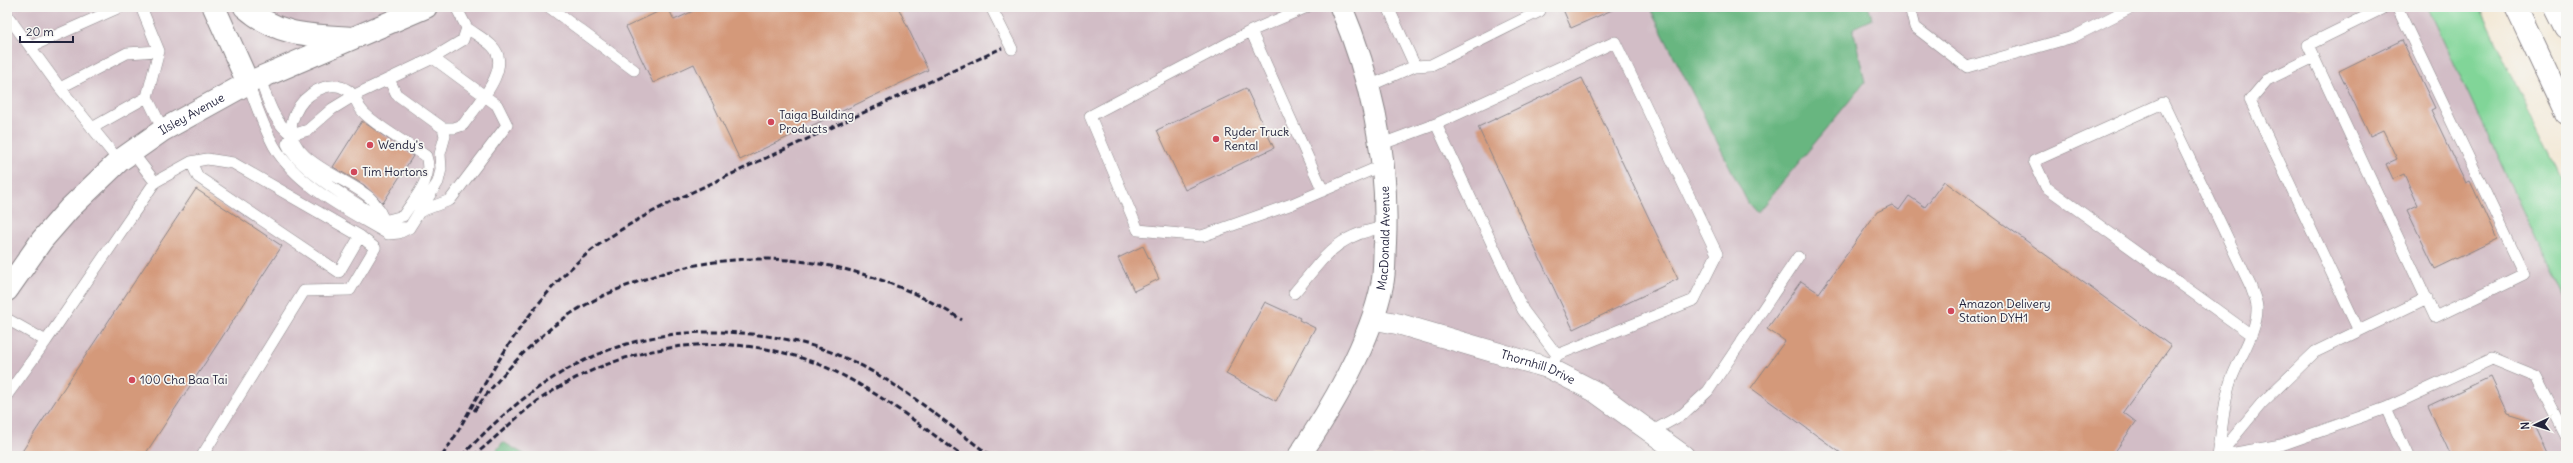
<svg xmlns="http://www.w3.org/2000/svg" width="2573" height="463" font-family="Delius,sans-serif">
<style>
.industrial{fill:#d2bdc6}
.green{fill:#81d598;stroke:#527c6a}
.forest{fill:#68b680;stroke:#456c5e}
.building{fill:#d4997a}
.lines{fill:none;stroke-linecap:round;stroke-linejoin:round}
.lane-casing{stroke:#8a8487;stroke-width:12}
.street-casing{stroke:#8a8487;stroke-width:22}
.secondary-casing{stroke:#8a8487;stroke-width:24}
.highway-casing{stroke:#8a8487;stroke-width:24}
.lane{stroke:#fff;stroke-width:11}
.street{stroke:#fff;stroke-width:21}
.secondary{stroke:#fff;stroke-width:22}
.highway{stroke:#fff;stroke-width:22}
.rail{stroke:#22223b;stroke-width:3;stroke-dasharray:6 3;stroke-linecap:butt}
.poi-dot{fill:#d1495b;stroke:#f6f6f2;stroke-width:1.5}
.labels{text-anchor:middle;stroke-width:3.5;stroke-linejoin:round;paint-order:stroke}
.street-label{font-size:12px;fill:#22223b;stroke:#f6f6f2}
.poi-label{font-size:12px;fill:#22223b;stroke:#f6f6f2;text-anchor:start}
</style>
<rect width="100%" height="100%" fill="#f6f6f2"/>
<filter id="ink" filterUnits="userSpaceOnUse"><feTurbulence type="fractalNoise" baseFrequency=".025" numOctaves="2"/><feDisplacementMap in="SourceGraphic" scale="8" xChannelSelector="R" yChannelSelector="G"/><feConvolveMatrix kernelMatrix="1 2 1 2 8 2 1 2 1" color-interpolation-filters="sRGB"/></filter>
<filter id="wash" filterUnits="userSpaceOnUse"><feTurbulence type="fractalNoise" baseFrequency=".012" numOctaves="4" result="noise"/><feDisplacementMap in="SourceGraphic" scale="16" xChannelSelector="R" yChannelSelector="G"/><feGaussianBlur stdDeviation="0.9" result="paint"/><feColorMatrix in="noise" values="0 0 0 0 0 0 0 0 0 0 0 0 0 0 0 0 0 1.4 0 .05"/><feComposite in="paint" operator="in"/></filter>
<g filter="url(#wash)">
<rect width="100%" height="100%" fill="#f3e7d3"/>
<path class="industrial" d="M7,7H1649L1748,203L1757,213L1865,82L1853,28L1872,19L1869,7H2428L2566,304V456H527L504,442L492,456H7Z"/>
<path class="green" d="M2428,7H2479L2566,188V304Z"/>
<path class="forest" d="M1649,7H1869L1872,19L1853,28L1865,82L1757,213L1748,203Z
M503,442L527,456H492Z"/>
<g id="blocks">
<path class="building" d="M668,7L674,20L702,7H898L928,70L740,160L694,64L653,83L626,27Z
M1562,7H1619L1571,28Z
M2402,40L2435,108L2431,110L2466,183L2470,181L2497,239L2435,269L2407,210L2418,205L2404,174L2393,179L2386,164L2397,159L2383,130L2370,136L2339,71Z
M1582,78L1678,279L1573,329L1478,127Z
M1246,88L1274,148L1185,190L1157,130Z
M362,121L413,156L383,203L364,185L333,167Z
M1944,181L2171,346L2123,412L2136,422L2112,456H1845L1751,388L1785,341L1767,329L1801,281L1819,293L1877,212L1892,205L1899,210L1909,196L1925,207Z
M196,189L282,246L144,456H19Z
M1143,246L1159,279L1134,291L1118,258Z
M1265,302L1300,318L1299,320L1315,328L1276,401L1226,374Z
M2490,377L2507,413L2533,421L2549,456H2451L2428,406Z"/>
</g>
</g>
<g filter="url(#ink)">
<use href="#blocks" fill-opacity="0" stroke="#8a8487" stroke-width="1"/>
<g class="lines">
<g class="lane-casing">
<path id="lane" d="M141,7L159,51L147,97L163,130
M549,7L634,70
M991,7L1012,49
M1307,7L1251,31L1090,116L1138,230L1202,236L1292,204L1383,165
M1910,7L1915,27L1967,67L2073,37L2132,7
M2385,7L2308,45L2435,317L2524,274L2397,7
M7,15L60,88L119,161
M1251,31L1323,191
M30,47L120,7
M2314,57L2267,80L2250,100L2359,331
M1415,66L1431,65L1540,11L1538,7
M260,79C268,100 273,122 292,135L308,130L332,109L355,95L433,58L463,40L467,28L456,7
M389,79L396,94L443,128H454L463,125C476,106 514,67 492,46C485,39 475,34 467,28
M248,83C256,105 263,126 274,146C297,186 349,211 388,234L399,233L409,228L438,182L441,169L440,154L445,136L443,128
M1369,86L1415,66L1388,7
M60,88L127,53L159,51
M1436,124L1615,42L1717,254L1694,300L1557,355
M92,128L147,97
M292,135L287,144C300,172 357,203 384,221L403,216C415,197 434,179 426,156C408,144 379,128 364,113C354,103 358,93 341,87C331,83 317,89 310,95C301,101 295,112 292,122C284,161 347,177 370,198C388,215 375,227 409,228
M1382,144L1436,124L1523,310L1557,355L1554,361
M155,182L191,162L207,159L233,163L360,236L339,272L198,177L191,162
M421,211L450,200L507,125L497,105L433,58
M1294,293C1326,256 1335,235 1386,227
M7,319L46,341L155,182L132,152
M7,395L46,341
M2386,408L2408,456
M1651,432L1683,414L1708,391L1798,257
M2219,455L2261,404L2315,352L2427,298
M202,456L304,291L350,290L375,248L360,236
M2218,456C2222,432 2223,406 2230,383C2237,361 2258,331 2257,308C2257,301 2253,294 2251,287L2163,103L2034,161L2046,187L2250,334
M2218,456L2281,445L2386,408L2492,359L2536,377L2566,436"/>
</g>
<g class="street-casing">
<g id="street">
<path id="s1" d="M1373,319L1399,324L1549,368L1594,391L1684,456"/>
</g>
</g>
<g class="secondary-casing">
<g id="secondary">
<path d="M214,7L248,83"/>
<path d="M245,7C279,37 310,35 352,38"/>
<path id="s2" d="M7,290L42,240L69,209L119,161L163,130L248,83L426,7"/>
<path id="s3" d="M1299,456C1331,410 1371,340 1382,285C1385,272 1384,257 1385,243C1389,161 1373,83 1341,7"/>
</g>
</g>
<g class="highway-casing">
<path id="highway" d="M2516,7L2566,113
M2556,7L2566,27"/>
</g>
<use href="#lane" class="lane"/>
<use href="#street" class="street"/>
<use href="#secondary" class="secondary"/>
<use href="#highway" class="highway"/>
<path class="rail" d="M474,411C496,381 521,353 550,329C575,308 606,293 637,282C746,240 864,257 962,320
M453,440C486,381 518,321 566,273C617,221 691,194 755,163C838,125 920,86 1002,48
M442,456L456,435
M462,456C541,371 623,324 741,333C776,336 811,343 843,357C897,380 944,422 991,456
M473,456C498,437 519,413 545,396C633,338 748,326 842,375C885,397 924,428 963,456"/>
</g>
</g>
<g class="poi-dot">
<circle cx="771" cy="122" r="4"/>
<circle cx="1216" cy="139" r="4"/>
<circle cx="370" cy="145" r="4"/>
<circle cx="354" cy="172" r="4"/>
<circle cx="1951" cy="311" r="4"/>
<circle cx="132" cy="380" r="4"/>
</g>
<g class="labels">
<g class="street-label">
<text dy="4" stroke="none"><textPath href="#s2" startOffset="258">Ilsley Avenue</textPath></text>
<text dy="4" stroke="none"><textPath href="#s3" startOffset="238">MacDonald Avenue</textPath></text>
<text dy="4" stroke="none"><textPath href="#s1" startOffset="172">Thornhill Drive</textPath></text>
</g>
<g class="poi-label">
<text x="779" y="119">Taiga Building<tspan x="779" dy="14">Products</tspan></text>
<text x="1224" y="136">Ryder Truck<tspan x="1224" dy="14">Rental</tspan></text>
<text x="378" y="149">Wendy's</text>
<text x="362" y="176">Tim Hortons</text>
<text x="1959" y="308">Amazon Delivery<tspan x="1959" dy="14">Station DYH1</tspan></text>
<text x="140" y="384">100 Cha Baa Tai</text>
</g>
</g>
<rect width="2573" height="463" fill="none" stroke="#f6f6f2" stroke-width="24"/>
<g transform="translate(2535 425) rotate(266)" stroke="#f6f6f2" stroke-width="3" paint-order="stroke">
<path d="M0-3L7 15L0 10L-7 15Z" fill="#22223b"/>
<text y="-6" font-size="11" font-weight="bold" text-anchor="middle" fill="#22223b">N</text>
</g>
<path d="M20 36v6h53v-6" fill="none" stroke="#22223b" stroke-width="2"/>
<text x="26" y="36" font-size="12" fill="#22223b" stroke="#f6f6f2" stroke-width="3" paint-order="stroke">20 m</text>
</svg>
